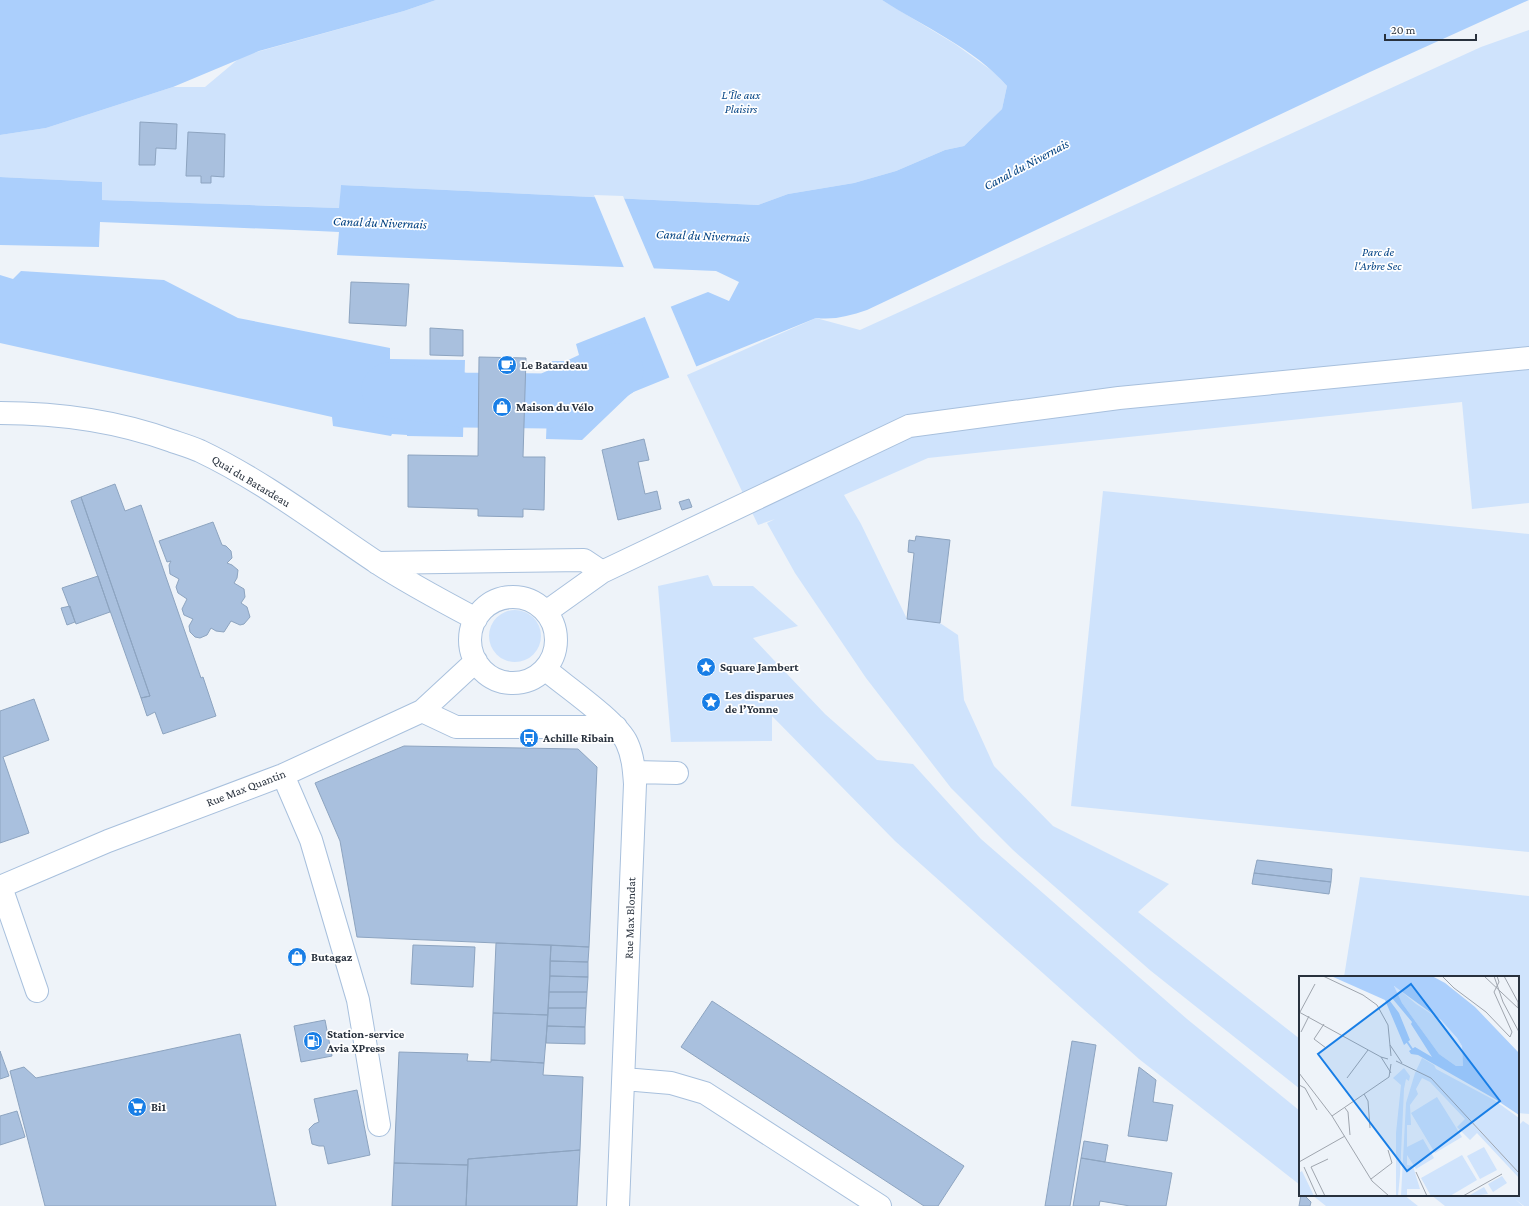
<svg xmlns="http://www.w3.org/2000/svg" width="1529" height="1206" font-family="'Crimson Pro',serif">
<style>
.green{fill:#cfe3fc}
.water{fill:#abcffc}
.pier{fill:#eef3f9}
.lines{fill:none;stroke-linecap:round;stroke-linejoin:round}
.river{stroke:#abcffc;stroke-width:55}
.building{fill:#a9c0de;stroke:#8da4c0}
.minor-casing{stroke:#a8c0dd;stroke-width:24}
.minor{stroke:#fff;stroke-width:22}
.labels{text-anchor:middle;stroke-width:3.5;stroke-linejoin:round;paint-order:stroke}
.park-label{font-size:12px;font-style:italic;fill:#084787;stroke:#fff}
.poi-label{font-size:12px;font-weight:bold;fill:#28313d;stroke:#fff;text-anchor:start}
.street-label{font-size:12px;fill:#28313d;stroke:#fff}
.water-label{font-size:13px;font-style:italic;fill:#004181;stroke:#fff}
.inset-river{fill:none;stroke:#abcffc;stroke-width:2}
.inset-road{fill:none;stroke:#9fa5ae;stroke-width:1}
.view{fill:#187ee6;fill-opacity:0.15;stroke:#187ee6;stroke-width:2}
.inset-edge{fill:none;stroke:#28313d;stroke-width:2}
</style>
<rect width="100%" height="100%" fill="#eef3f9"/>
<path class="green" d="M436,0H882L955,44L995,73L1007,86L1002,109L964,146L945,150L896,171L854,183L788,194L758,205L341,185L340,208L101,200L102,182L0,177V135L46,128L173,87H205L242,56L404,11Z
M1529,30V503L1472,509L1462,402L928,458L844,495L861,524L907,619L940,623L958,635L964,700L994,766L1053,826L1169,884L1138,912L1300,1039V1089L1151,971L1013,850L951,788L866,678L795,573L767,523L775,519L758,525L687,375L816,318L860,330L1481,47Z
M1103,491L1529,534V852L1071,806Z
M708,575L713,586H753L798,626L753,638L825,714L877,760L913,764L981,839L1187,1019L1300,1111V1185L1139,1059L895,841L772,716V741L671,742L658,586Z
M489 636a26 26 0 1 1 52 0a26 26 0 1 1-52 0Z
M1360,877L1529,896V1114L1518,1113V977H1344Z
M1523,1121L1529,1125V1206H1524L1515,1199L1523,1206H1445L1431,1195H1518V1126Z
M1312,1195H1404L1418,1206H1326Z"/>
<path class="water" d="M0,0H436L404,11L259,51L173,87L46,128L0,135Z
M882,0H1529L1370,72L867,310C849,316 835,320 816,318L631,393L582,440L546,439L549,361H566L579,355L576,344L708,292L729,301L739,282L716,271L337,255L339,232L318,231L100,222L99,247L0,245V177L102,182V200L339,208L341,185L758,205L788,194L854,183L896,171L945,150L964,146L1002,109L1007,86C974,48 924,27 882,0Z
M21,271L164,280L238,318L390,348V359L465,360L463,437L407,436V435L392,434L391,436L333,426L332,417L0,343V275L13,279Z"/>
<path class="pier" d="M594,195L623,196L655,271L625,270Z
M670,305L697,368L670,379L644,315Z"/>
<g class="lines">
<path class="river" d="M389,390L463,400L547,401L616,371"/>
</g>
<path class="building" d="M140,122L177,124L176,149L156,148L155,165H139Z
M188,132L225,134L224,177L211,176V183H201V176H186Z
M351,282L409,284L406,326L349,323Z
M430,328L463,330V356L430,355Z
M479,357L526,358L523,457H545L544,510L523,509V517L478,516V509L408,507V455L478,456Z
M644,439L649,460L638,462L645,494L657,491L661,509L618,520L602,450Z
M115,484L125,511L141,505L201,678L203,677L216,716L163,734L155,712L147,716L141,698L150,696L81,497Z
M81,497L150,696L141,698L71,501Z
M689,499L692,507L682,510L679,502Z
M213,522L222,545L226,546L231,551L232,558L227,563L232,565L238,570L237,578L234,583L244,589L245,597L241,603L247,607L250,617L244,624L240,625L231,621L224,632L216,631L211,628L207,635L200,638L195,637L190,632L189,626L193,619L184,615L182,609L187,599L178,593L176,587L179,579L170,574L169,565L171,561L167,562L159,541Z
M916,536L950,540L940,623L907,619L914,553L908,552L909,540L915,541Z
M98,576L110,612L76,624L62,588Z
M70,606L75,622L67,625L61,608Z
M34,699L49,740L3,757L29,833L0,843V711Z
M404,746L578,749L597,767L589,947L357,937L340,841L315,783Z
M1257,860L1332,869L1331,882L1254,873Z
M1254,873L1331,882L1329,894L1252,884Z
M496,943L551,945L548,1015L493,1013Z
M413,945L475,947L473,987L411,984Z
M551,945L589,947L588,962L550,961Z
M550,961L588,962V977L550,976Z
M550,976L588,977L587,992H549Z
M549,992H587L586,1008H548Z
M712,1001L964,1166L938,1206H924L681,1047Z
M548,1008H586L585,1027L547,1026Z
M493,1013L548,1015L544,1063L491,1060Z
M325,1020L332,1056L301,1062L294,1026Z
M547,1026L585,1027V1044L546,1043Z
M240,1034L276,1206H45L10,1071L24,1067L36,1078Z
M1072,1041L1096,1045L1070,1206H1045Z
M0,1051L9,1076L0,1079Z
M399,1052L468,1054L467,1061L491,1062V1060L544,1063L543,1075L583,1077L580,1150L468,1159V1165L394,1163Z
M1139,1067L1156,1080L1153,1102L1173,1105L1167,1141L1128,1136Z
M357,1090L370,1155L328,1164L324,1146H319L312,1144L309,1129L314,1124L319,1122L314,1099Z
M17,1111L25,1137L0,1145V1116Z
M1084,1141L1108,1145L1105,1162L1081,1158Z
M580,1150L577,1206H466L468,1159Z
M1081,1158L1172,1173L1166,1206H1130L1100,1201L1099,1206H1073Z
M394,1163L468,1165L466,1206H392Z
M1301,1195H1304L1311,1202L1310,1206H1299Z"/>
<g class="lines">
<g class="minor-casing">
<path id="minor" d="M0,413C59,413 117,421 172,441C181,444 191,447 200,451C263,481 319,524 376,562C408,583 442,601 476,619
M377,563L584,560L602,572
M470 640a43 43 0 1 1 86 0a43 43 0 1 1-86 0Z
M546,612L602,572L909,426L1119,398L1529,358
M545,669C565,686 617,721 627,743C633,756 634,770 635,784L618,1206
M422,711L456,727H616
M634,772L677,773
M283,775L311,840L358,1000L379,1125
M0,887L108,841L283,775L422,711L476,661
M1,887L37,991
M624,1079L671,1083L705,1093L880,1206"/>
</g>
<use href="#minor" class="minor"/>
</g>
<defs>
<g id="cafe-disc" transform="scale(1)"><circle r="9.5" fill="#187ee6" stroke="#fff"/><path d="M-5.5-4.5H6V0H3Q3 3.5 0 3.5H-2.5Q-5.5 3.5-5.5 0ZM3-3.2v2h1.7v-2ZM-6 4.5H4V6H-6Z" fill="#fff"/></g>
<g id="shop-disc" transform="scale(1)"><circle r="9.5" fill="#187ee6" stroke="#fff"/><path d="M-5-2.5h2.3a2.7 3.5 0 0 1 5.4 0H5L5.5 6h-11ZM-1.5-2.5h3a1.5 2.3 0 0 0-3 0Z" fill="#fff"/></g>
<g id="sight-disc" transform="scale(1)"><circle r="9.5" fill="#187ee6" stroke="#fff"/><path d="M0-6L1.8-2.2L6-1.7L2.9 1.2L3.7 5.4L0 3.3L-3.7 5.4L-2.9 1.2L-6-1.7L-1.8-2.2Z" fill="#fff"/></g>
<g id="bus-disc" transform="scale(1)"><circle r="9.5" fill="#187ee6" stroke="#fff"/><path d="M-5-6H5V4H4V6H2V4H-2V6H-4V4H-5ZM-3.5-4V0h7V-4ZM-3.5 1.2v1.5H-2V1.2ZM2 1.2v1.5H3.5V1.2Z" fill="#fff"/></g>
<g id="fuel-disc" transform="scale(1)"><circle r="9.5" fill="#187ee6" stroke="#fff"/><path d="M-5.5-6h7V0h2V4h1.3V-2.5L3-4.5l.8-.8L6-3V5H2.5V1h-1V6h-7ZM-4.2-4.7v3.2H.2V-4.7Z" fill="#fff"/></g>
<g id="supermarket-disc" transform="scale(1)"><circle r="9.5" fill="#187ee6" stroke="#fff"/><path d="M-6-5.5h2.5l.6 2H6L4.5 2H-2.5L-4.4-4H-6ZM-1.5 3.2a1.3 1.3 0 1 0 .1 0ZM3 3.2a1.3 1.3 0 1 0 .1 0Z" fill="#fff"/></g>
</defs>
<g fill-rule="evenodd">
<use href="#cafe-disc" x="507" y="365"/>
<use href="#shop-disc" x="502" y="407"/>
<use href="#sight-disc" x="706" y="667"/>
<use href="#sight-disc" x="711" y="702"/>
<use href="#bus-disc" x="529" y="738"/>
<use href="#shop-disc" x="297" y="957"/>
<use href="#fuel-disc" x="313" y="1041"/>
<use href="#supermarket-disc" x="137" y="1107"/>
</g>
<g class="labels">
<g class="park-label">
<text x="741" y="99">L'Île aux<tspan x="741" dy="14">Plaisirs</tspan></text>
<text x="1378" y="256">Parc de<tspan x="1378" dy="14">l'Arbre Sec</tspan></text>
</g>
<g class="poi-label">
<text x="521" y="369">Le Batardeau</text>
<text x="516" y="411">Maison du Vélo</text>
<text x="720" y="671">Square Jambert</text>
<text x="725" y="699">Les disparues<tspan x="725" dy="14">de l’Yonne</tspan></text>
<text x="543" y="742">Achille Ribain</text>
<text x="311" y="961">Butagaz</text>
<text x="327" y="1038">Station-service<tspan x="327" dy="14">Avia XPress</tspan></text>
<text x="151" y="1111">Bi1</text>
</g>
<g class="street-label">
<text transform="translate(251 481) rotate(31)" y="4">Quai du Batardeau</text>
<text transform="translate(246 788) rotate(-21)" y="4">Rue Max Quantin</text>
<text transform="translate(630 918) rotate(-88)" y="4">Rue Max Blondat</text>
</g>
<g class="water-label">
<text transform="translate(1026 164) rotate(-28)" y="5">Canal du Nivernais</text>
<text transform="translate(380 222) rotate(2)" y="5">Canal du Nivernais</text>
<text transform="translate(703 235) rotate(2)" y="5">Canal du Nivernais</text>
</g>
</g>
<g transform="translate(1299 976)">
<rect width="220" height="220" fill="#eef3f9"/>
<path d="M95,11H97L117,28L142,44L158,62L163,70L164,90H157L140,78L103,27ZM123,82L135,89L137,93L195,124L220,142V202L178,157L171,164L158,151L166,143L131,106L123,102L117,113L119,118L111,129L112,149H108V171L124,163L135,182L117,193L108,179V189L114,190L121,213H108V220H102L107,127L116,97ZM105,92L111,100L110,105L107,103L105,113L101,199L99,220H97V157L102,109L94,102ZM138,121L163,161L136,177L112,137ZM185,171L198,194L181,203L168,180ZM163,179L178,204L151,220H132L122,202ZM3,195L15,220H0V197ZM203,200L208,207L194,216L189,208ZM185,211L189,218L172,220L171,219Z" fill="#cfe3fc"/>
<path d="M32,0H133L146,7L176,31L220,77V139L196,123L119,79L112,78L110,75L116,71L133,81L112,48L113,46L93,22L91,25L100,37L111,64L105,69L86,24ZM95,10L142,44L158,62L163,70L164,90H157L140,78L103,27Z" fill="#abcffc" fill-rule="evenodd"/>
<path class="inset-river" d="M105,61L113,73L119,77"/>
<path class="inset-road" d="M24,0L64,19L78,29L89,49L92,80M143,0L155,12L187,36L211,61L213,56L195,16L200,6L198,0M185,0L220,33M195,0L204,26L220,56M205,0L219,26V31M0,36L82,81L89,83M1,36L16,8M25,48L15,63L27,72M2,56L10,40M91,69L103,87M82,81L92,97M97,85L132,102L220,197M0,97L33,140L73,205L90,220M48,102L69,74M0,109L6,112L18,134M65,118L69,125L71,152M46,132L49,136L51,159M33,140L90,101L92,88M0,186L46,160M5,191L18,220M117,196L128,220M72,203L93,187L89,174M26,220L12,191L29,183M164,220L203,198"/>
<path class="view" d="M112,8L201,125L108,195L19,78Z"/>
<rect width="220" height="220" class="inset-edge"/>
</g>
<path d="M1385 34v6h91v-6" fill="none" stroke="#28313d" stroke-width="2"/>
<text x="1391" y="34" font-size="12" fill="#28313d" stroke="#ffffff" stroke-width="3" paint-order="stroke">20 m</text>
</svg>
